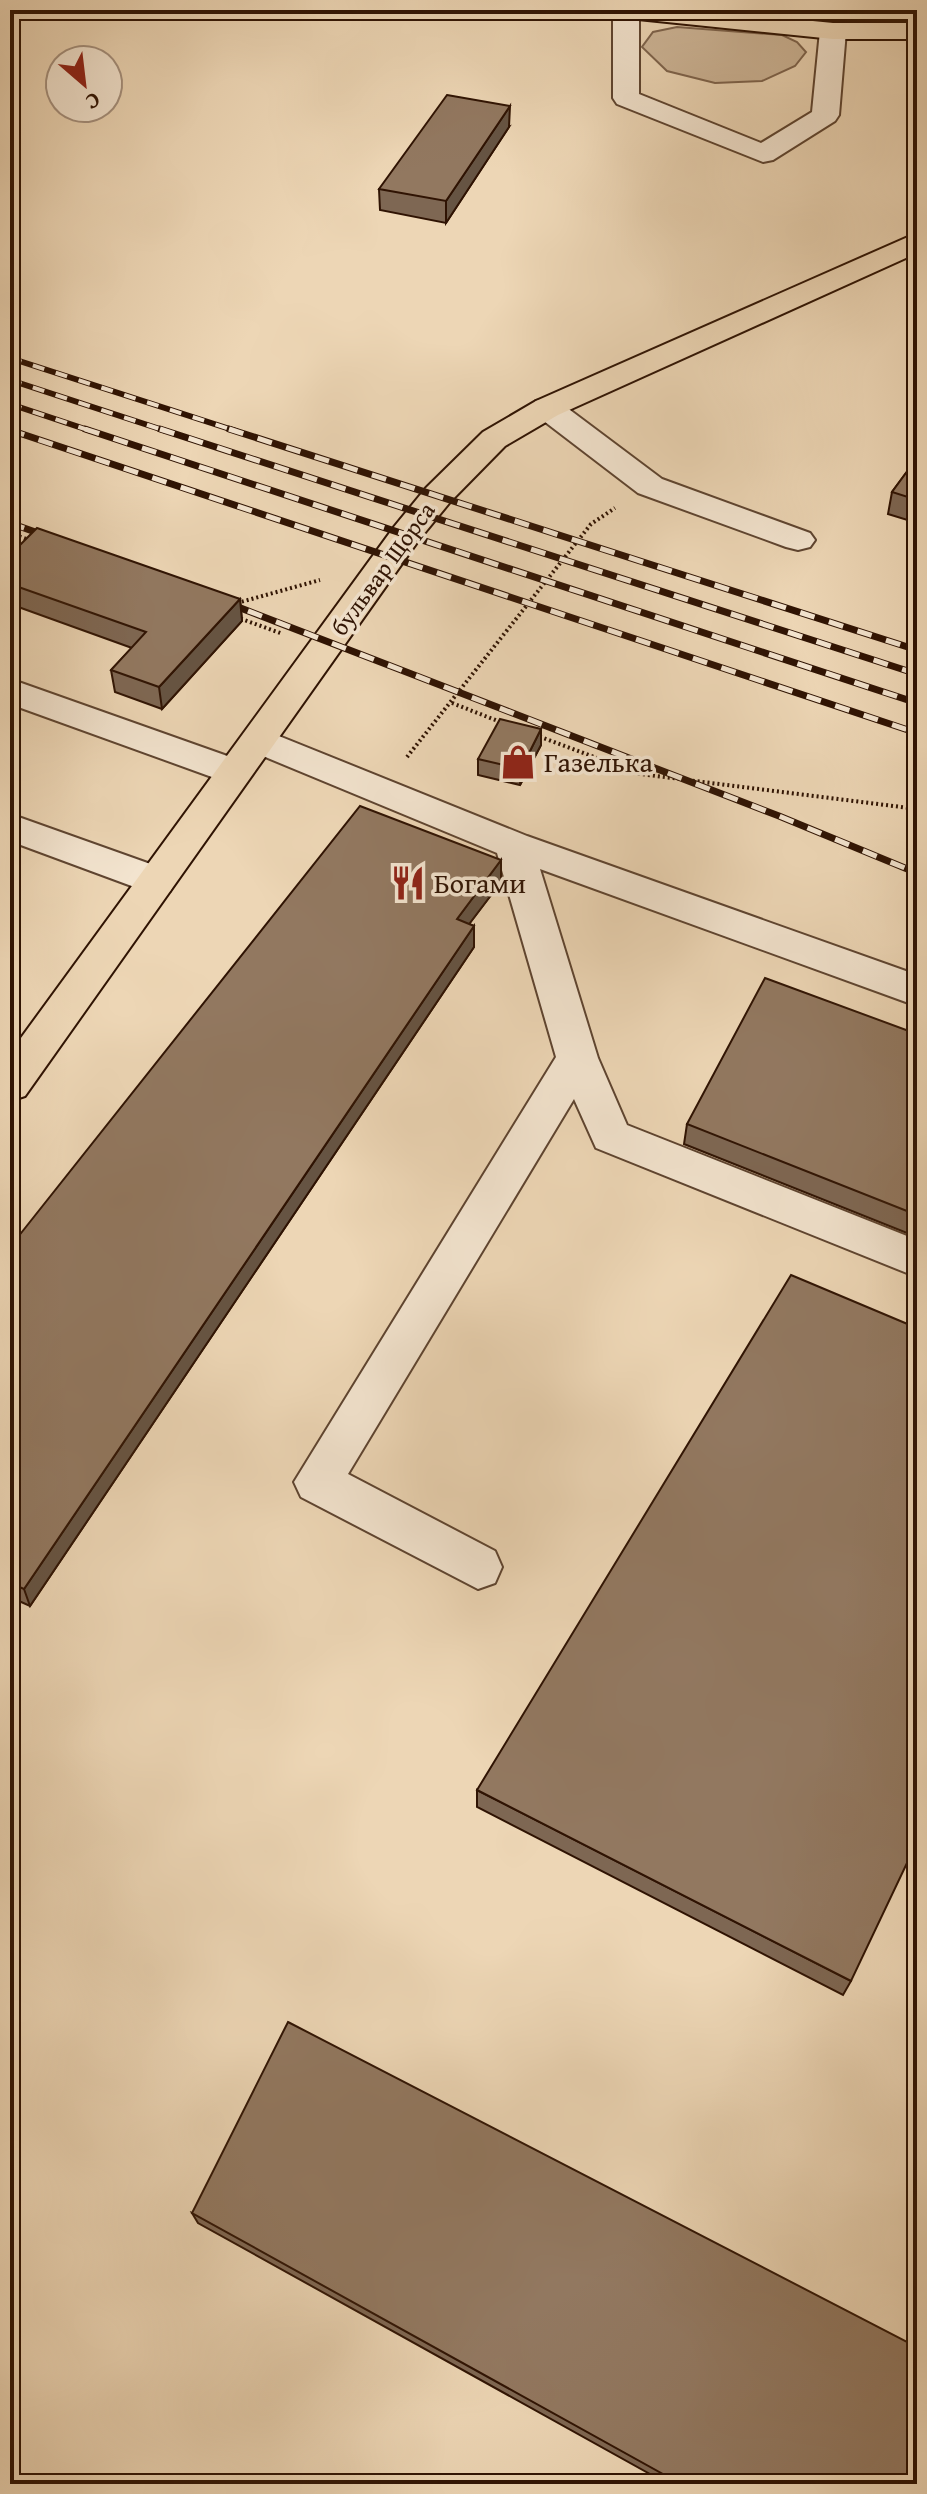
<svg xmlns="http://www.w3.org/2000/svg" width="927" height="2494" font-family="'Gentium Book Plus',serif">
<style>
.green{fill:#cdb597;stroke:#7e644d;stroke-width:2}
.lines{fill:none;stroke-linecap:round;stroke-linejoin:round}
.minor-casing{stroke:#5e4430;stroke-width:4}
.major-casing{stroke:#2f1303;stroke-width:4}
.path{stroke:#2f1303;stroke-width:4;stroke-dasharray:2 3;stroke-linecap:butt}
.minor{fill:#f3e4cf;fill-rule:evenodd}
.major{fill:#edd6b5;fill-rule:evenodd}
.rail-far1-casing{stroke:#2f1303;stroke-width:6}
.rail-casing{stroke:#2f1303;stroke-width:7}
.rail-far1{stroke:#f3e4cf;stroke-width:4;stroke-dasharray:12;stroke-linecap:butt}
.rail{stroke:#f3e4cf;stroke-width:5;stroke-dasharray:15;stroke-linecap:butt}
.wall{fill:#7e6753;stroke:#2f1303;stroke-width:2}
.shaded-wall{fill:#665443;stroke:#2f1303;stroke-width:2}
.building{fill:#927860;stroke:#2f1303;stroke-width:2}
.labels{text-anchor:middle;stroke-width:7;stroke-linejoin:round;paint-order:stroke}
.far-street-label{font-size:24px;fill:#2f1303;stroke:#f3e4cf}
.poi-label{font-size:28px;fill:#2f1303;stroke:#f3e4cf;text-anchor:start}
</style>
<rect width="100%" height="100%" fill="#edd6b5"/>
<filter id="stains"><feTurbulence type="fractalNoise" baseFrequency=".0025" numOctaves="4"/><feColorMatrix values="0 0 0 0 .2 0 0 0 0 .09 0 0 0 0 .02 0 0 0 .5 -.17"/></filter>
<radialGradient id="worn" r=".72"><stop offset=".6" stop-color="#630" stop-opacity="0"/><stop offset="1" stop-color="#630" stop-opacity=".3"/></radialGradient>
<path class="green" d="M789,10H917V17L836,15Z
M677,27L782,35L797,42L806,52L795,66L762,81L715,83L667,71L642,47L653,32Z"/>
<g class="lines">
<g class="minor-casing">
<path id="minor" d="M613,10H639V94L761,143L812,112L820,31L824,26H842L846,31L839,115L835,121L773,160L763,162L617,104L613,98Z
M547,399L558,401L662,479L810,533L815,540L810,547L798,550L786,547L638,493L536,415L531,408L536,401Z
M10,679L247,763L252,772L247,781L234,785L10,704Z
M259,728L527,836L917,975V1006L540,869L598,1058L627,1125L917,1240V1277L596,1148L574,1099L348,1474L495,1551L502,1567L495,1583L478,1589L301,1497L294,1482L556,1057L497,853L246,749L241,740L246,731Z
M10,814L170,871L175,881L170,891L156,895L10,841Z"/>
</g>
<g class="major-casing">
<path id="major" d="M615,10H703L833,23H917V39H833L628,18L619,15Z
M917,233V253L558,415L505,446L450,502L418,541L25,1096L10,1101V1053L394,527L426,488L483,432L536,401Z"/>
</g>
<path class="path" d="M10,533L32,541
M237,603L320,580
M236,617L283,634
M452,703L503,723
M535,735L640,774L917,809
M407,757L591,524L615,508"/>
<use href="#minor" class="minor"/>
<use href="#major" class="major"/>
<g class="rail-far1-casing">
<path id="rail-far1" d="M10,358L236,431
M10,380L166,431
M10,404L91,431"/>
</g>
<g class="rail-casing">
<path id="rail" d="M85,429L917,703
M160,429L917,674
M229,429L917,650
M10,430L917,733
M10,523L55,539
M220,600L779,816L917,873"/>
</g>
<use href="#rail-far1" class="rail-far1"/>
<use href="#rail" class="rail"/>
</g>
<path class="wall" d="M509,127L446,223L380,210L379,189Z
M917,458V523L888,514L892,492Z
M10,555L240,599L242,621L162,709L115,692L111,670L132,648L10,604Z
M541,729V745L520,785L478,775V759Z
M501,882L469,924L474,926V947L30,1606L10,1597V1247Z
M917,1034V1237L684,1144L687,1124Z
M477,1790L851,1981L843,1995L477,1807Z
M192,2213L917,2484H668L198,2223Z"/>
<path class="shaded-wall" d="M510,106L509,127L446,223V201Z
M240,599L242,621L162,709L159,687Z
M541,729V745L520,785L521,769Z
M501,860V882L457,940V919Z
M474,926V947L30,1606L24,1589Z"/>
<path class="building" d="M447,95L510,106L446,201L379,189Z
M917,458V500L892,492Z
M37,528L240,599L159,687L111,670L146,632L10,584V555Z
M500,719L541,729L521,769L478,759Z
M360,806L501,860L457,919L474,926L24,1589L10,1583V1247Z
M765,978L917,1034V1215L687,1124Z
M791,1275L917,1328V1842L851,1981L477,1790Z
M288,2022L917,2347V2484H681L192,2213Z"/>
<defs>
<g id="shop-bare" transform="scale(2.76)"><path d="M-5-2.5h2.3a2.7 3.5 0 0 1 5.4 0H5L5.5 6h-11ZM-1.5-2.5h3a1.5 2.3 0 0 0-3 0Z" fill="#8f2418" stroke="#f3e4cf" stroke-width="2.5" paint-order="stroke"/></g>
<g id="restaurant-bare" transform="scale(2.76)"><path d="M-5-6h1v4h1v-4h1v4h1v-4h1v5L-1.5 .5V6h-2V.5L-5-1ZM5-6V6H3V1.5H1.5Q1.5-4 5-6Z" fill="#8f2418" stroke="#f3e4cf" stroke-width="2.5" paint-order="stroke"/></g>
</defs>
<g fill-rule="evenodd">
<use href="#shop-bare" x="518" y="762"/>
<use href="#restaurant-bare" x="408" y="883"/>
</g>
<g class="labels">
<g class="far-street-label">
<text transform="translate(383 569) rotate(-54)" y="8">бульвар Щорса</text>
</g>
<g class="poi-label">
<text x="544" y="772">Газелька</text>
<text x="434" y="893">Богами</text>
</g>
</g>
<rect width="927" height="2494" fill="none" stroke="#edd6b5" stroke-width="40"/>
<rect x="12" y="12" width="903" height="2470" fill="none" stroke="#2f1303" stroke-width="4"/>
<rect x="20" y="20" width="887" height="2454" fill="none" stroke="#2f1303" stroke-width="2"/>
<g transform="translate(84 84) rotate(152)"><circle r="38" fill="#f3e4cf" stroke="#a5907d" stroke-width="2"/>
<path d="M0-6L14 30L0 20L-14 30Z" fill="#8f2418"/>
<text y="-12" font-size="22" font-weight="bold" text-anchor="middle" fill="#2f1303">С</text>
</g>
<rect width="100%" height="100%" filter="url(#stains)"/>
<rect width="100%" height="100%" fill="url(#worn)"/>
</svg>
